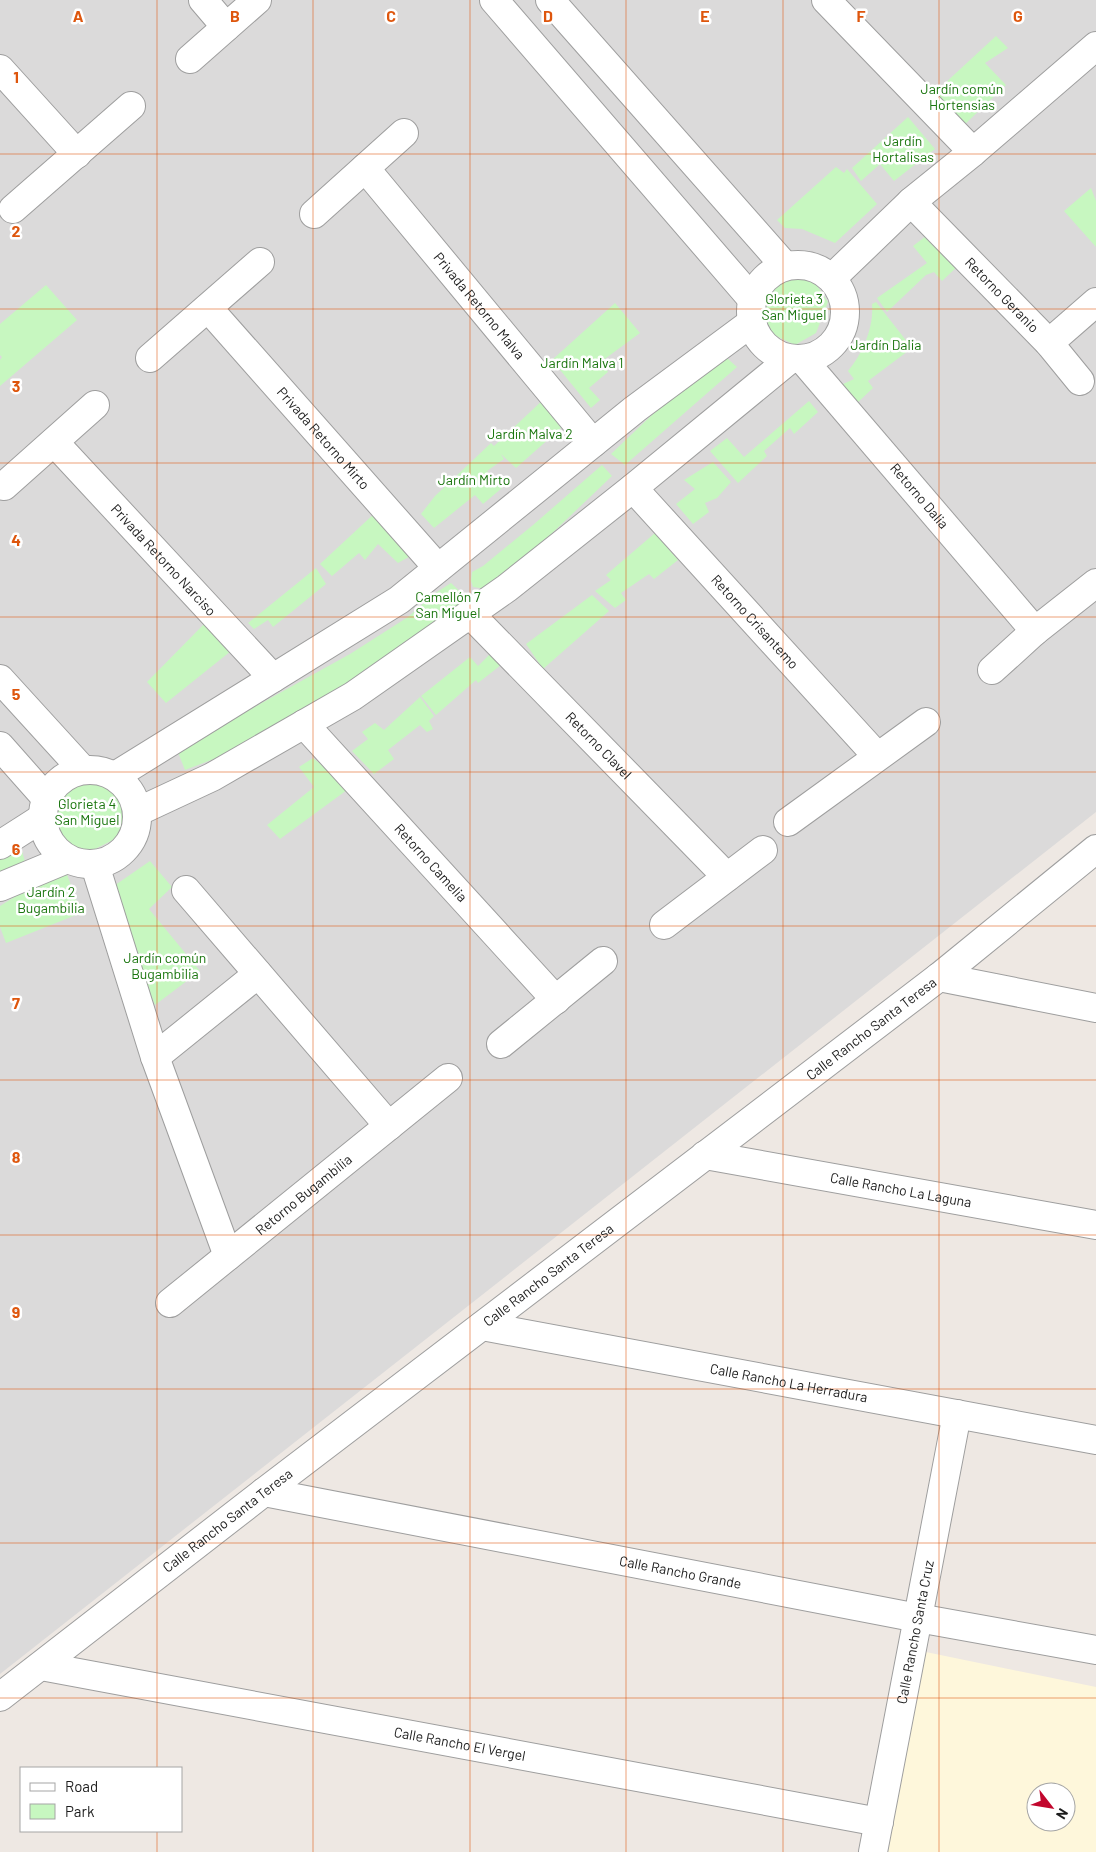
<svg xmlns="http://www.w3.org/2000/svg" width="1096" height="1852" font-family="Barlow,sans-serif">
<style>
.residential{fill:#dbdada}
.education{fill:#fef7db;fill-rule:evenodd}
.park{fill:#c7f7c0}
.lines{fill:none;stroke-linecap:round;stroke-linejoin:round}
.minor-casing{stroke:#9e9e9e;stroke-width:30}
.minor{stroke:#fff;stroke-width:28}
.grid{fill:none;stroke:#de560d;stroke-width:1;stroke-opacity:0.55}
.labels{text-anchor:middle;stroke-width:5;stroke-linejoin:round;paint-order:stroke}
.park-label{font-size:14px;fill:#1b760f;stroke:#fff}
.street-label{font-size:14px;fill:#1d1d1d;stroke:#fff}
.grid-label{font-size:16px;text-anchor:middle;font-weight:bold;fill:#de560d;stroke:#fff;stroke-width:5;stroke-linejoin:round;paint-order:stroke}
</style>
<rect width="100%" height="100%" fill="#eee8e3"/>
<path class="residential" d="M0,0H1096V812L0,1674Z"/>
<path class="education" d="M921,1651L1096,1687V1852H888ZM1036,1792H1066V1822H1036Z"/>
<path class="park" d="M996,36L1008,48L985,63L1006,85L962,127L930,97Z
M908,117L935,149L894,181L880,164L861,181L852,168Z
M836,167L844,173L847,169L877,204L835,243L802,229L785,228L777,220Z
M1091,188L1096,201V247L1064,211Z
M930,233L959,265L942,281L934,272L926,275L887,312L877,298L927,263L913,246Z
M793,276L812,278L828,302L816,333L795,345L768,332L762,303L773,282Z
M46,285L77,320L0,386V360L2,357L0,355V324Z
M876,302L912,348L868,381L873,388L855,405L841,385L854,379L848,371C863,353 874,327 872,304Z
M615,303L640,333L602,361L608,372L589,388L600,400L591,408L552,360Z
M719,351L737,367L625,465L611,454Z
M545,398L569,421L516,468L501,454L504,459L487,471L502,488L483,504L475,495L434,528L421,514L435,496L491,443L494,446Z
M809,401L818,412L794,434L790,428L764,451L767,456L738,483L710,451L727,438L744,457Z
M713,462L731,482L717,498L705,503L709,512L693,524L676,504L695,489L684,480Z
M602,465L612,476L545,540L487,589L473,587L471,581L472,572L483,566L533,525Z
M376,512L414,554L398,563L378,544L365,560L359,553L332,576L320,564Z
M655,533L678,560L654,579L649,574L621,593L626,600L615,608L595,591L611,580L606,575Z
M316,568L326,584L273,627L268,620L254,629L248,623Z
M451,583L467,598V609L460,618L227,754L185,770L177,750L350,654L408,617L434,594Z
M592,595L609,611L543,669L526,644Z
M205,623L231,651L166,703L147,682Z
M493,651L501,665L478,683L476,680L436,715L421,696L470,657L478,666Z
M420,697L434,716L429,721L433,729L427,732L420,725L388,750L394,759L374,774L352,751L368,739L362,732L375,723L384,730Z
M313,758L334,775L347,790L280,839L267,825L314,787L299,767Z
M85,775L104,779L121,794L126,814L117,838L95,849H73L57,840L49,826L48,809L59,790L71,779Z
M13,841L22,851L25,862L0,876V849Z
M150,861L172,887L149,909L200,971L155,1005L108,890Z
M64,866L81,913L6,943L0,927V906Z"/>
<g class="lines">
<g class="minor-casing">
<g id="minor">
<path d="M203,0L226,27"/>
<path d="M494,0L752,299"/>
<path d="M550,0L785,266"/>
<path d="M826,0L973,152"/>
<path d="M190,59L257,0"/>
<path d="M0,69L77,154"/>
<path id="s1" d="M365,168L593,443"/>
<path id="s2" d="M911,202L1049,343L1080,381"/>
<path d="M13,209L131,106"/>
<path d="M314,214L404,133"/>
<circle cx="798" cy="312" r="47"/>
<path d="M832,278L911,202L973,152L1096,46"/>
<path id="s3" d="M208,308L438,568"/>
<path d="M1049,343L1096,302"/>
<path d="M150,358L260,262"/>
<path id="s4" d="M803,360L1035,631"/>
<path id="s5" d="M54,442L273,678"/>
<path d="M4,486L95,405"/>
<path id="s6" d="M633,488L877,756"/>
<path id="s7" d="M470,614L727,877"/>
<path d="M992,670L1035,631L1096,583"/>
<path d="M0,679L83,770"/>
<path id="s8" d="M304,724L556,1000"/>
<path d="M0,746L46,798"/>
<circle cx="90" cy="817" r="47"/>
<path d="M115,776L399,600L635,409L751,323"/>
<path d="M137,812L212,777L353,696L507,588L633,488L789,360"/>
<path d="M788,822L926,722"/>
<path d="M0,845L42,818"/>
<path d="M95,865L155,1057L228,1256"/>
<path d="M0,887L67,859"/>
<path d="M186,890L389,1126"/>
<path d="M664,925L763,850"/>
<path d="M939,977L1096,1008"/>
<path d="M501,1044L603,961"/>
<path d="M155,1057L258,974"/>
<path id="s9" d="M705,1155L1096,1225"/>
<path id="s10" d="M170,1303L448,1078"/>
<path id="s11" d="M482,1326L1096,1440"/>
<path id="s12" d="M264,1492L918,1618L1096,1650"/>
<path id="s13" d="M41,1666L879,1822"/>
<path id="s14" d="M0,1697L264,1492L939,977L1096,849"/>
<path id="s15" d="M873,1852L957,1414"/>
</g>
</g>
<use href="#minor" class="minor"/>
</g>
<path class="grid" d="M157,0V1768M313,0V1852M470,0V1852M626,0V1852M783,0V1852M939,0V1852M0,154H1096M0,309H1096M0,463H1096M0,617H1096M0,772H1096M0,926H1096M0,1080H1096M0,1235H1096M0,1389H1096M0,1543H1096M0,1698H1096M157,1831V1852"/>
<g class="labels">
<g class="park-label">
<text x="962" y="94">Jardín común<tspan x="962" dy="16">Hortensias</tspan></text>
<text x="903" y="146">Jardín<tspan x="903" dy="16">Hortalisas</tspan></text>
<text x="794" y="304">Glorieta 3<tspan x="794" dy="16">San Miguel</tspan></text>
<text x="886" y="350">Jardín Dalia</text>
<text x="582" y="368">Jardín Malva 1</text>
<text x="530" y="439">Jardín Malva 2</text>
<text x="474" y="485">Jardín Mirto</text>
<text x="448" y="602">Camellón 7<tspan x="448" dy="16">San Miguel</tspan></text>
<text x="87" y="809">Glorieta 4<tspan x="87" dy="16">San Miguel</tspan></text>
<text x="51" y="897">Jardín 2<tspan x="51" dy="16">Bugambilia</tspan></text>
<text x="165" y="963">Jardín común<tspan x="165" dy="16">Bugambilia</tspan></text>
</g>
<g class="street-label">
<text dy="5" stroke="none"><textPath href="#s2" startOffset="130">Retorno Geranio</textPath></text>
<text dy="5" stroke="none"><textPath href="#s1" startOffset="179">Privada Retorno Malva</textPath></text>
<text dy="5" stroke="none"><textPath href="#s3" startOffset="174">Privada Retorno Mirto</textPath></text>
<text dy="5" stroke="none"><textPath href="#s4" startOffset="179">Retorno Dalia</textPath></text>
<text dy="5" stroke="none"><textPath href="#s5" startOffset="161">Privada Retorno Narciso</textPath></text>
<text dy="5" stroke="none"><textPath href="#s6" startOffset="181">Retorno Crisantemo</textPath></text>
<text dy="5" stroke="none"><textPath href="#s7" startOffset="184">Retorno Clavel</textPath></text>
<text dy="5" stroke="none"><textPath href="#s8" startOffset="188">Retorno Camelia</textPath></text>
<text dy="5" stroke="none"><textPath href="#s14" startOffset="1098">Calle Rancho Santa Teresa</textPath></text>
<text dy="5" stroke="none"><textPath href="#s9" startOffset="199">Calle Rancho La Laguna</textPath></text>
<text dy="5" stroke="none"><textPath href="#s10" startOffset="172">Retorno Bugambilia</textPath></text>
<text dy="5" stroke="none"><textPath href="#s14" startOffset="692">Calle Rancho Santa Teresa</textPath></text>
<text dy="5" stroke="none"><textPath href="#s11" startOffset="312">Calle Rancho La Herradura</textPath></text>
<text dy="5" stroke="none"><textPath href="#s14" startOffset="288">Calle Rancho Santa Teresa</textPath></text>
<text dy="5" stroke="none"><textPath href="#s12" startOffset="424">Calle Rancho Grande</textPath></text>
<text dy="5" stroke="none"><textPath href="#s15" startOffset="224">Calle Rancho Santa Cruz</textPath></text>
<text dy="5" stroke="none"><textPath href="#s13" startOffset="426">Calle Rancho El Vergel</textPath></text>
</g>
</g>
<g class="grid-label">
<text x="78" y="22">A</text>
<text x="235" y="22">B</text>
<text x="391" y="22">C</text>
<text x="548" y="22">D</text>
<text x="705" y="22">E</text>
<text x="861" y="22">F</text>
<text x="1018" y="22">G</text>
<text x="16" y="83">1</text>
<text x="16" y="237">2</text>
<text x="16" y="392">3</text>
<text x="16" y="546">4</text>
<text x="16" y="700">5</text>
<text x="16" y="855">6</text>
<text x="16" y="1009">7</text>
<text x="16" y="1163">8</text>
<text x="16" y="1318">9</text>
</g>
<rect x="20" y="1767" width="162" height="65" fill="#ffffff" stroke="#a5a5a5"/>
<rect x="30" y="1783" width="25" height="8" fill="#ffffff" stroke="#a5a5a5"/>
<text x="65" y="1792" font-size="15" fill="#1d1d1d">Road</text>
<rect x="30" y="1804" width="25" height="15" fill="#c7f7c0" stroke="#a5a5a5"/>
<text x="65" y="1817" font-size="15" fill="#1d1d1d">Park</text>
<g transform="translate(1051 1807) rotate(121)"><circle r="24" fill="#ffffff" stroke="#a5a5a5"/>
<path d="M0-4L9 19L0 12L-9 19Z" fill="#c2072d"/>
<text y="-8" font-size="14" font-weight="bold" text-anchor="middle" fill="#1d1d1d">N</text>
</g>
</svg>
